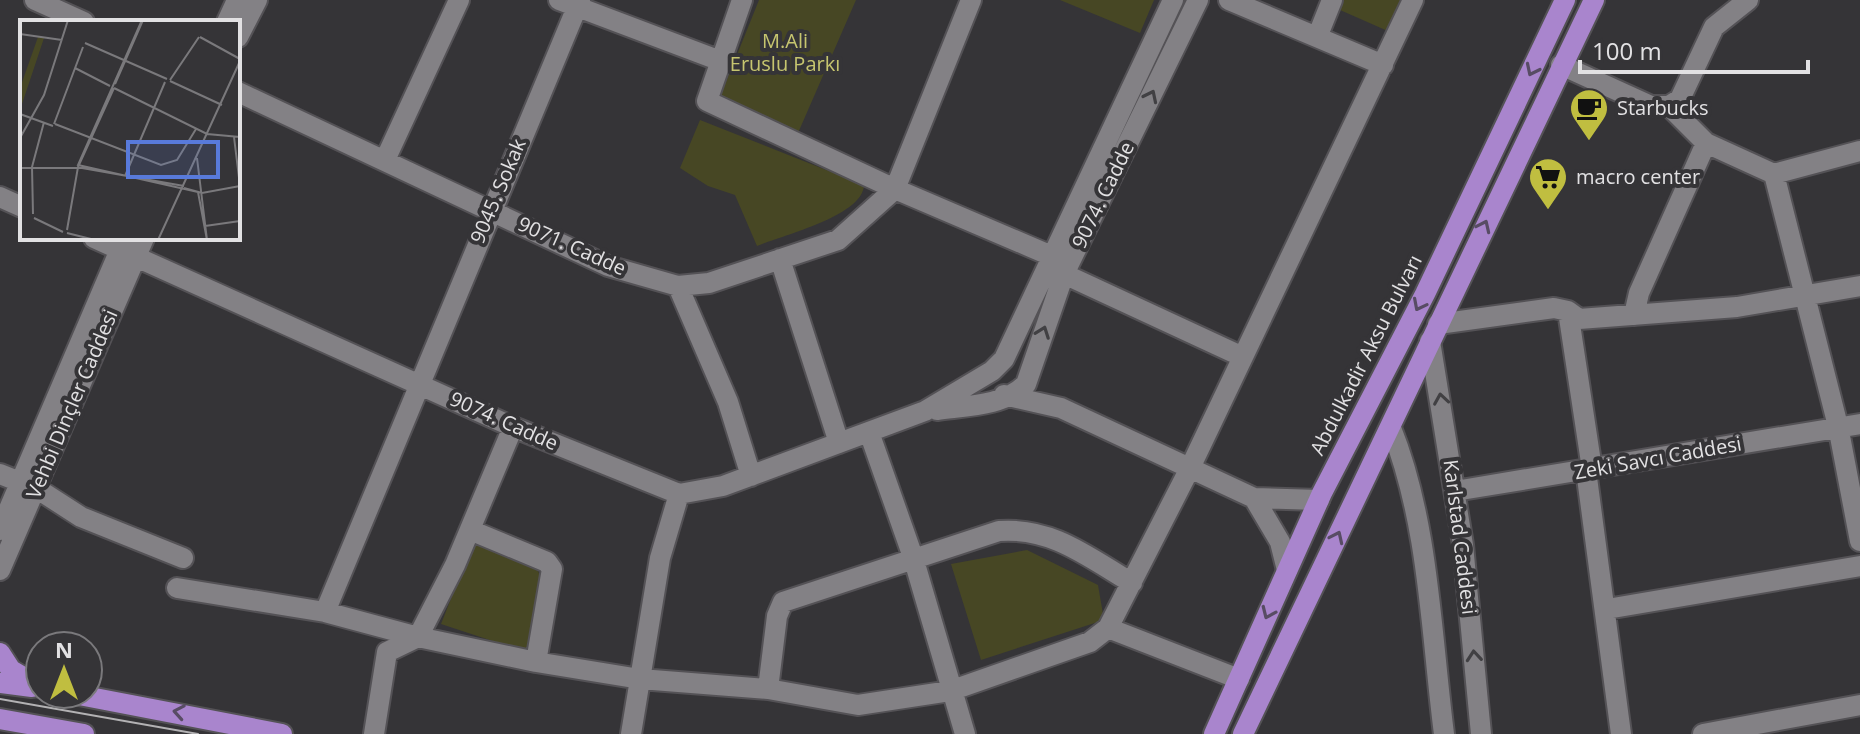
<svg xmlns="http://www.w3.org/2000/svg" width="1860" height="734" font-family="'Open Sans',sans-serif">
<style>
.green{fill:#474724}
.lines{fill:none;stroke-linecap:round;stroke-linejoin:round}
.minor-casing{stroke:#545256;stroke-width:24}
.major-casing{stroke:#545256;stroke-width:24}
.minor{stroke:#838185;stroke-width:20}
.major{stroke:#a985cd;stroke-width:20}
.tram{stroke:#b3b2b4;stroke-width:2}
.oneway{stroke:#584c64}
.oneway2{stroke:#414043}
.labels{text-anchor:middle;stroke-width:8;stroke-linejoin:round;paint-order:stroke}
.park-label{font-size:20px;fill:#c6c56f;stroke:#353437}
.poi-label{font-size:20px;fill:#e2e1e3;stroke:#353437;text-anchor:start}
.street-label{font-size:20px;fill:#e2e1e3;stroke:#353437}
.inset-road{fill:none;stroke:#7a797c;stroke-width:2}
.view{fill:#587adb;fill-opacity:0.15;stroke:#587adb;stroke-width:4}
.inset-edge{fill:none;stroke:#e2e1e3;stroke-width:4}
</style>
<rect width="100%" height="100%" fill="#353437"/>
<path class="green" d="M759,0H856L798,133L720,97Z
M1060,0H1154L1140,33Z
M1344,0H1404L1390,32L1340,10Z
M700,120L864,185C863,216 783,235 757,246L735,195L708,186L680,168Z
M473,543L538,571L541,579L526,652L441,624Z
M1027,550L1098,585L1104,620L981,660L951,564Z"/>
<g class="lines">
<g class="minor-casing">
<path id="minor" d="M35,0L84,22
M559,0L718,60
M742,0L707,101L895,189L1054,257
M1229,0L1383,65
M227,22L237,0
M1318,35L1332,0
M238,37L257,0
M1561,65L1651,106H1669L1680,99L1714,27L1748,0
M238,92L608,266L678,286L709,283L838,240L895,189L971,0
M1669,106L1706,143L1774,174L1860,151
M385,160L459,0
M1774,174L1838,426L1860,541
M0,197L22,207
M94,238L513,427L679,494L723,486L925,411L992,371L1004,359L1173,0
M780,259L839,443
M1064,274L1243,357
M678,286L728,402L751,476
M1568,311L1592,469
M1634,315L1639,293L1706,143
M1438,324L1554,308L1568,311L1579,319L1737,307L1860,286
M1430,341L1463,545L1481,734
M1004,395L1061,408L1254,498L1319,500
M937,410C965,406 1005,406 1026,384L1064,274L1198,0
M1391,428C1429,523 1431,633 1444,734
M869,432L913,557L965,734
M1586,470L1621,734
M0,474L20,482
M36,488L81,517L183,558
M1455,491L1860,424
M1254,498L1280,542L1287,570
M0,530L125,238
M470,530L547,562L552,569L536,662
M0,570L144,238
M177,588L325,612L418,637L536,662L640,679L768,689L858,705L950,691L1090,642L1108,628L1190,468L1413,0
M1607,609L1860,566
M325,612L580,0
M1108,628L1239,679
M768,689L777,616L783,602L999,531C1052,527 1088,557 1132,583
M374,734L387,652L418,637L455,565L513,427
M631,734L660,558L679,494
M1703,734L1860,705"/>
</g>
<g class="major-casing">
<path id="major" d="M0,653L11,670L40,687
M0,683L32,687
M74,694L282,734
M0,719L84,734
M1214,734L1322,493L1425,294L1565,0
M1243,734L1594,0"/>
</g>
<use href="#minor" class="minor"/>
<use href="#major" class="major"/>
<path class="tram" d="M0,699L198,734"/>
</g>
<defs><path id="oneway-chevron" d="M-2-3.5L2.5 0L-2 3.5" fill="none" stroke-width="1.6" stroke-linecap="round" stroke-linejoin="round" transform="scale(2)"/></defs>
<g class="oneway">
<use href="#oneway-chevron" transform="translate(1532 70) rotate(116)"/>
<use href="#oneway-chevron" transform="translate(1484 226) rotate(-65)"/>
<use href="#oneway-chevron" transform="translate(1419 305) rotate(117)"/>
<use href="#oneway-chevron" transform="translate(1337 537) rotate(-65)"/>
<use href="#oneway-chevron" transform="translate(1268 613) rotate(114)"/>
<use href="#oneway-chevron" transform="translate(179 712) rotate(-170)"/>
</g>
<g class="oneway2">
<use href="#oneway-chevron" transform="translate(1151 96) rotate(-64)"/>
<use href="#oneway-chevron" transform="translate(1043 332) rotate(-70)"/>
<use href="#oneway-chevron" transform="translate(1441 399) rotate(-99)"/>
<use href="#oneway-chevron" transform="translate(1474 656) rotate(-95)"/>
</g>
<defs>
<g id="cafe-pin" transform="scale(2)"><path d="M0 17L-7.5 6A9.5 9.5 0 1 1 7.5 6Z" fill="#c0be40" stroke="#353437"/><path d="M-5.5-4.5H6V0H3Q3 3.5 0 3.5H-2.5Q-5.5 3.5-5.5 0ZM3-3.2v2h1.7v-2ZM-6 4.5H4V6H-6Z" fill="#111"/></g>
<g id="supermarket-pin" transform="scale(2)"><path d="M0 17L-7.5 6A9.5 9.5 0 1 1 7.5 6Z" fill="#c0be40" stroke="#353437"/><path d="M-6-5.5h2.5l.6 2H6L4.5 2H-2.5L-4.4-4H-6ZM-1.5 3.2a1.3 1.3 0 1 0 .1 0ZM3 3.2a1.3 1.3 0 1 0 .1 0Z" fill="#111"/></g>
</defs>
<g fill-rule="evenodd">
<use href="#cafe-pin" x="1589" y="108"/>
<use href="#supermarket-pin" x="1548" y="177"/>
</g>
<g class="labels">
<g class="park-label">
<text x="785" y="48">M.Ali<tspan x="785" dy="23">Eruslu Parkı</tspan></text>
</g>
<g class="poi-label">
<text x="1617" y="115">Starbucks</text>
<text x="1576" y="184">macro center</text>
</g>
<g class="street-label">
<text transform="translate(498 191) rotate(-67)" y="7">9045. Sokak</text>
<text transform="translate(1103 195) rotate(-64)" y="7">9074. Cadde</text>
<text transform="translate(572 246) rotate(24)" y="7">9071. Cadde</text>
<text transform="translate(1366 355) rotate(-63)" y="7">Abdulkadir Aksu Bulvarı</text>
<text transform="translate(72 404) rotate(-67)" y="7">Vehbi Dinçler Caddesi</text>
<text transform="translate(504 421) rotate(24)" y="7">9074. Cadde</text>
<text transform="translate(1658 458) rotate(-10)" y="7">Zeki Savcı Caddesi</text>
<text transform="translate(1460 537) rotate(83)" y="7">Karlstad Caddesi</text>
</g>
</g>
<g transform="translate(20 20)">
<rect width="220" height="220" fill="#353437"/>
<path d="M18,17L24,18L0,90V68Z" fill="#474724"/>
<path class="inset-road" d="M122,0L58,145L178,172L187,220M0,14L42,20M180,17L220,39M65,23L147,59M55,48L90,66M150,60L179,17M150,61L202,85M95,64L123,0M94,68L187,114L220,117M0,94L33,106M34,104L63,27M35,104L141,145L157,140L176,109M214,117L220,166M0,118L24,75L48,0M177,138L187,220M0,148H62L164,166M105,156L145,62M164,168L182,173L220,166M13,194L12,147L24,102M14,198L43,212M185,206L220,201M47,210L58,147L94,68M47,213L75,220M138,220L220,41"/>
<path class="view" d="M108,122H198V157H108Z"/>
<rect width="220" height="220" class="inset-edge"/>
</g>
<g transform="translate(64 670)"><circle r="38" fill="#353437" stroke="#7a797c" stroke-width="2"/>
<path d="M0-6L14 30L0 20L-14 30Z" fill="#c0be40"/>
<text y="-12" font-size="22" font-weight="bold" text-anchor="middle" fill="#e2e1e3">N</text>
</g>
<path d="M1580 60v12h228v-12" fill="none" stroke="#e2e1e3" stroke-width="4"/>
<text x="1592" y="60" font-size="24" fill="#e2e1e3" stroke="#353437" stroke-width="6" paint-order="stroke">100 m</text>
</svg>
